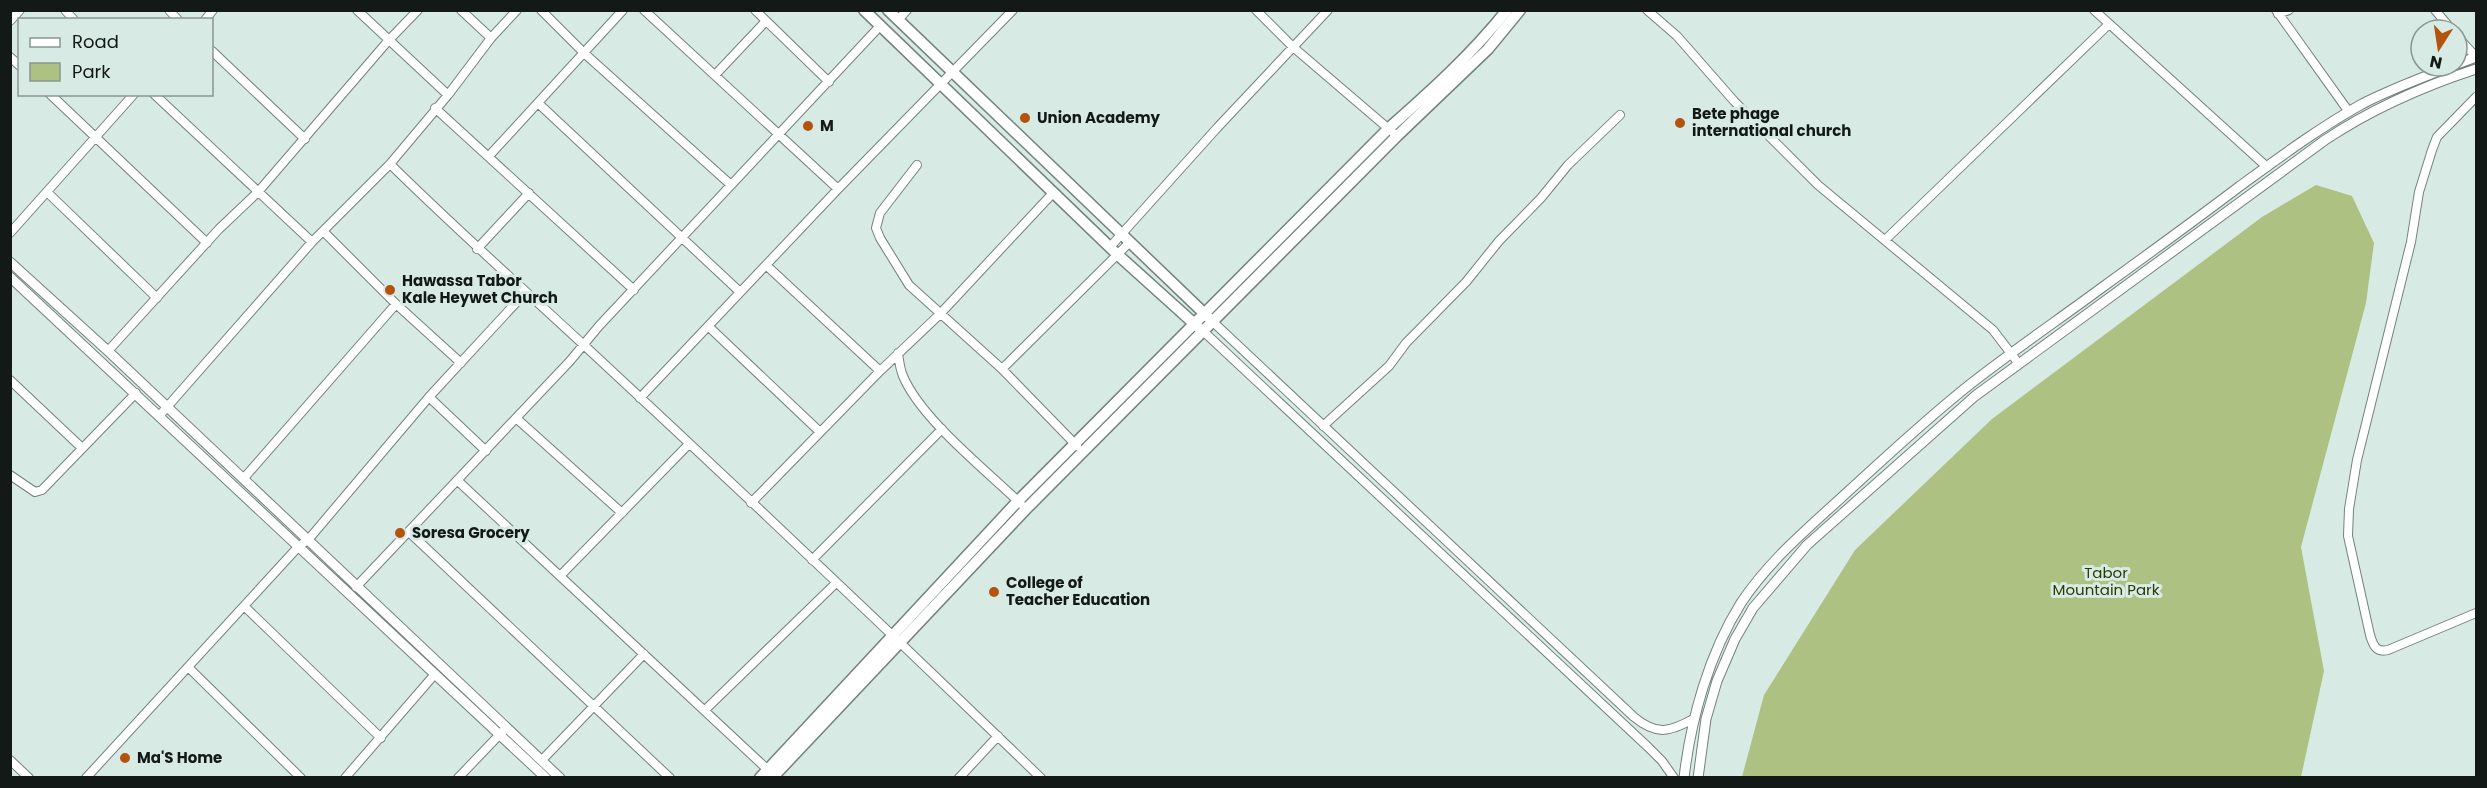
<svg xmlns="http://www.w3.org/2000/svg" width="2487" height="788" font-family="Poppins,sans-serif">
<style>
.green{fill:#acc182}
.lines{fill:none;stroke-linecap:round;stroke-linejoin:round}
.minor-casing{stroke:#72827d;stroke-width:10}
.tertiary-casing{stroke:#72827d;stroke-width:11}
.secondary-casing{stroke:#72827d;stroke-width:13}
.minor{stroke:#fff;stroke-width:8}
.tertiary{stroke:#fff;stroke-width:9}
.secondary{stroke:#fff;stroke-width:10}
.poi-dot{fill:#b3530d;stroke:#d8eae4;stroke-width:2}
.labels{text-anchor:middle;stroke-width:6;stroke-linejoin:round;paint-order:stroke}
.poi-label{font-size:15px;font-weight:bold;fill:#131917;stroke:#d8eae4;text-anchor:start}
.park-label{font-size:15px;fill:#2c3a03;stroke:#d8eae4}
</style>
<rect width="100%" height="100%" fill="#d8eae4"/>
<path class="green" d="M2316,185L2352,196L2374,243L2366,303L2301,547L2324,671L2301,777H1742L1764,695L1855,550L1992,419L2262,217Z"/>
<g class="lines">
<g class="minor-casing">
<path id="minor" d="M65,10L74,20
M169,10L178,20
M357,10L448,95
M461,10L491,38
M541,10L584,53L731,185
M644,10L838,189
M755,10L829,82
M1256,10L1293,47L1397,136
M1647,10L1677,36L1734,101L1818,185L1993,330L2019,364
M2094,10L2267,167
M2276,10L2349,112
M2435,10L2452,30
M2278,14L2289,10
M205,20L213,10
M898,20L907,10
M10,21L20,10
M2457,36L2476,57
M212,51L305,139
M10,57L20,66
M715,75L766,21
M50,94L207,243
M154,94L312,242
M2476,97L2437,137L2432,150L2419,192L2411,242L2357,460L2349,509L2348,536L2370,635C2373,645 2376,653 2388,650L2476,613
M538,103L740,292
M435,108L634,290
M489,156L623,10
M390,164C454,227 520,286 586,347C739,489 891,633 1041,778
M917,165L880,213L876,228L880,238L909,285L1002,369L1077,446
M48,193L157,298
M323,231L396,304L461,363
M10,233L134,94
M1885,240L2108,25
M1110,247L1217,128L1328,10
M477,249L529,193
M766,265L880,371
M1213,322L1634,717C1657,736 1670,732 1695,718
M708,326L820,432
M1203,331L1648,747L1662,761L1674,778
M108,351L219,229L258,192L388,41L418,10
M898,353C899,361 900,369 903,376C921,419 986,470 1021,504
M1002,369L1130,242
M10,380L82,448
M429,397L486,451
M640,398L838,189L1013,10
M160,415L312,242L390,164L448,95L491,38L517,10
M516,418L622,513
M1323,426L1389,366L1406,343L1466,282L1499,241L1541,198L1568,165L1620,115
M10,475L35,492L42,490L136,393
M244,478L396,304
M458,481L767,769
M751,503L880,371L940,314L1053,193
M409,532L670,778
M812,560L942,429
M560,576L689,444
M356,587L570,361L599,326L880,26
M244,606L381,738
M188,667L301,778
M705,710L836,583
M10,760L29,778
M542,760L644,654
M86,778L299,546L308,540L429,397L525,293
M345,778L435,674
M458,778L503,731
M959,778L998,736"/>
</g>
<g class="tertiary-casing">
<path id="tertiary" d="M2457,64L2476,57
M10,262L108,351L560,778
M10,277L546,778
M1684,778C1691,718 1709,654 1741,603C1768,562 1806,530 1842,497C1885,458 1927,418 1973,382C2014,350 2058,320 2100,289C2147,255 2194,221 2240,186C2280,157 2319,128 2362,104C2391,89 2421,78 2452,66
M1698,778L1706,719L1717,681L1735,639L1753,608L1807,545L1975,396L2325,140C2370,110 2424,86 2476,69"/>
</g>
<g class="secondary-casing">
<path id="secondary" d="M864,10L1118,255L1199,328
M888,10L1208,317
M760,778L1018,501L1389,128C1431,91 1472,54 1507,10
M772,778L1026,509L1397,136L1488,49L1520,10"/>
</g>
<use href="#minor" class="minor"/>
<use href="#tertiary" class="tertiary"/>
<use href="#secondary" class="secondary"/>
</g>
<g class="poi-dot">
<circle cx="1025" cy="118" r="6"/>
<circle cx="1680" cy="123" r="6"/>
<circle cx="808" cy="126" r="6"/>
<circle cx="390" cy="290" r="6"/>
<circle cx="400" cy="533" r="6"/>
<circle cx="994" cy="592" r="6"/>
<circle cx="125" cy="758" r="6"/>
</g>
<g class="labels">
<g class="poi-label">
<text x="1692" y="119">Bete phage<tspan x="1692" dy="17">international church</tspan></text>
<text x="1037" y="123">Union Academy</text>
<text x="820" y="131">M</text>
<text x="402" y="286">Hawassa Tabor<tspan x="402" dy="17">Kale Heywet Church</tspan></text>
<text x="412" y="538">Soresa Grocery</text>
<text x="1006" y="588">College of<tspan x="1006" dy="17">Teacher Education</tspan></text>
<text x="137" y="763">Ma'S Home</text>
</g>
<g class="park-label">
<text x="2106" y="578">Tabor<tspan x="2106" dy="17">Mountain Park</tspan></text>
</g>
</g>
<rect width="2487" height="788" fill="none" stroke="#131917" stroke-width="24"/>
<rect x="18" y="18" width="195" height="78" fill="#d8eae4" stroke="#899692" stroke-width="1.5"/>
<rect x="30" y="38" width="30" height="9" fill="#ffffff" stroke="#899692" stroke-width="1.5"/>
<text x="72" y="48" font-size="18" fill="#131917">Road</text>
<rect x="30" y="63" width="30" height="18" fill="#acc182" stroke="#899692" stroke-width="1.5"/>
<text x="72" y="78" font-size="18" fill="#131917">Park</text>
<g transform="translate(2439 48) rotate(192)"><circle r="28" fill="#d8eae4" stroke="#899692" stroke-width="1.5"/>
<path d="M0-4.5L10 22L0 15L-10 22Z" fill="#b3530d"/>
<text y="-9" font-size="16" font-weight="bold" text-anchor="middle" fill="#131917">N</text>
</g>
</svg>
